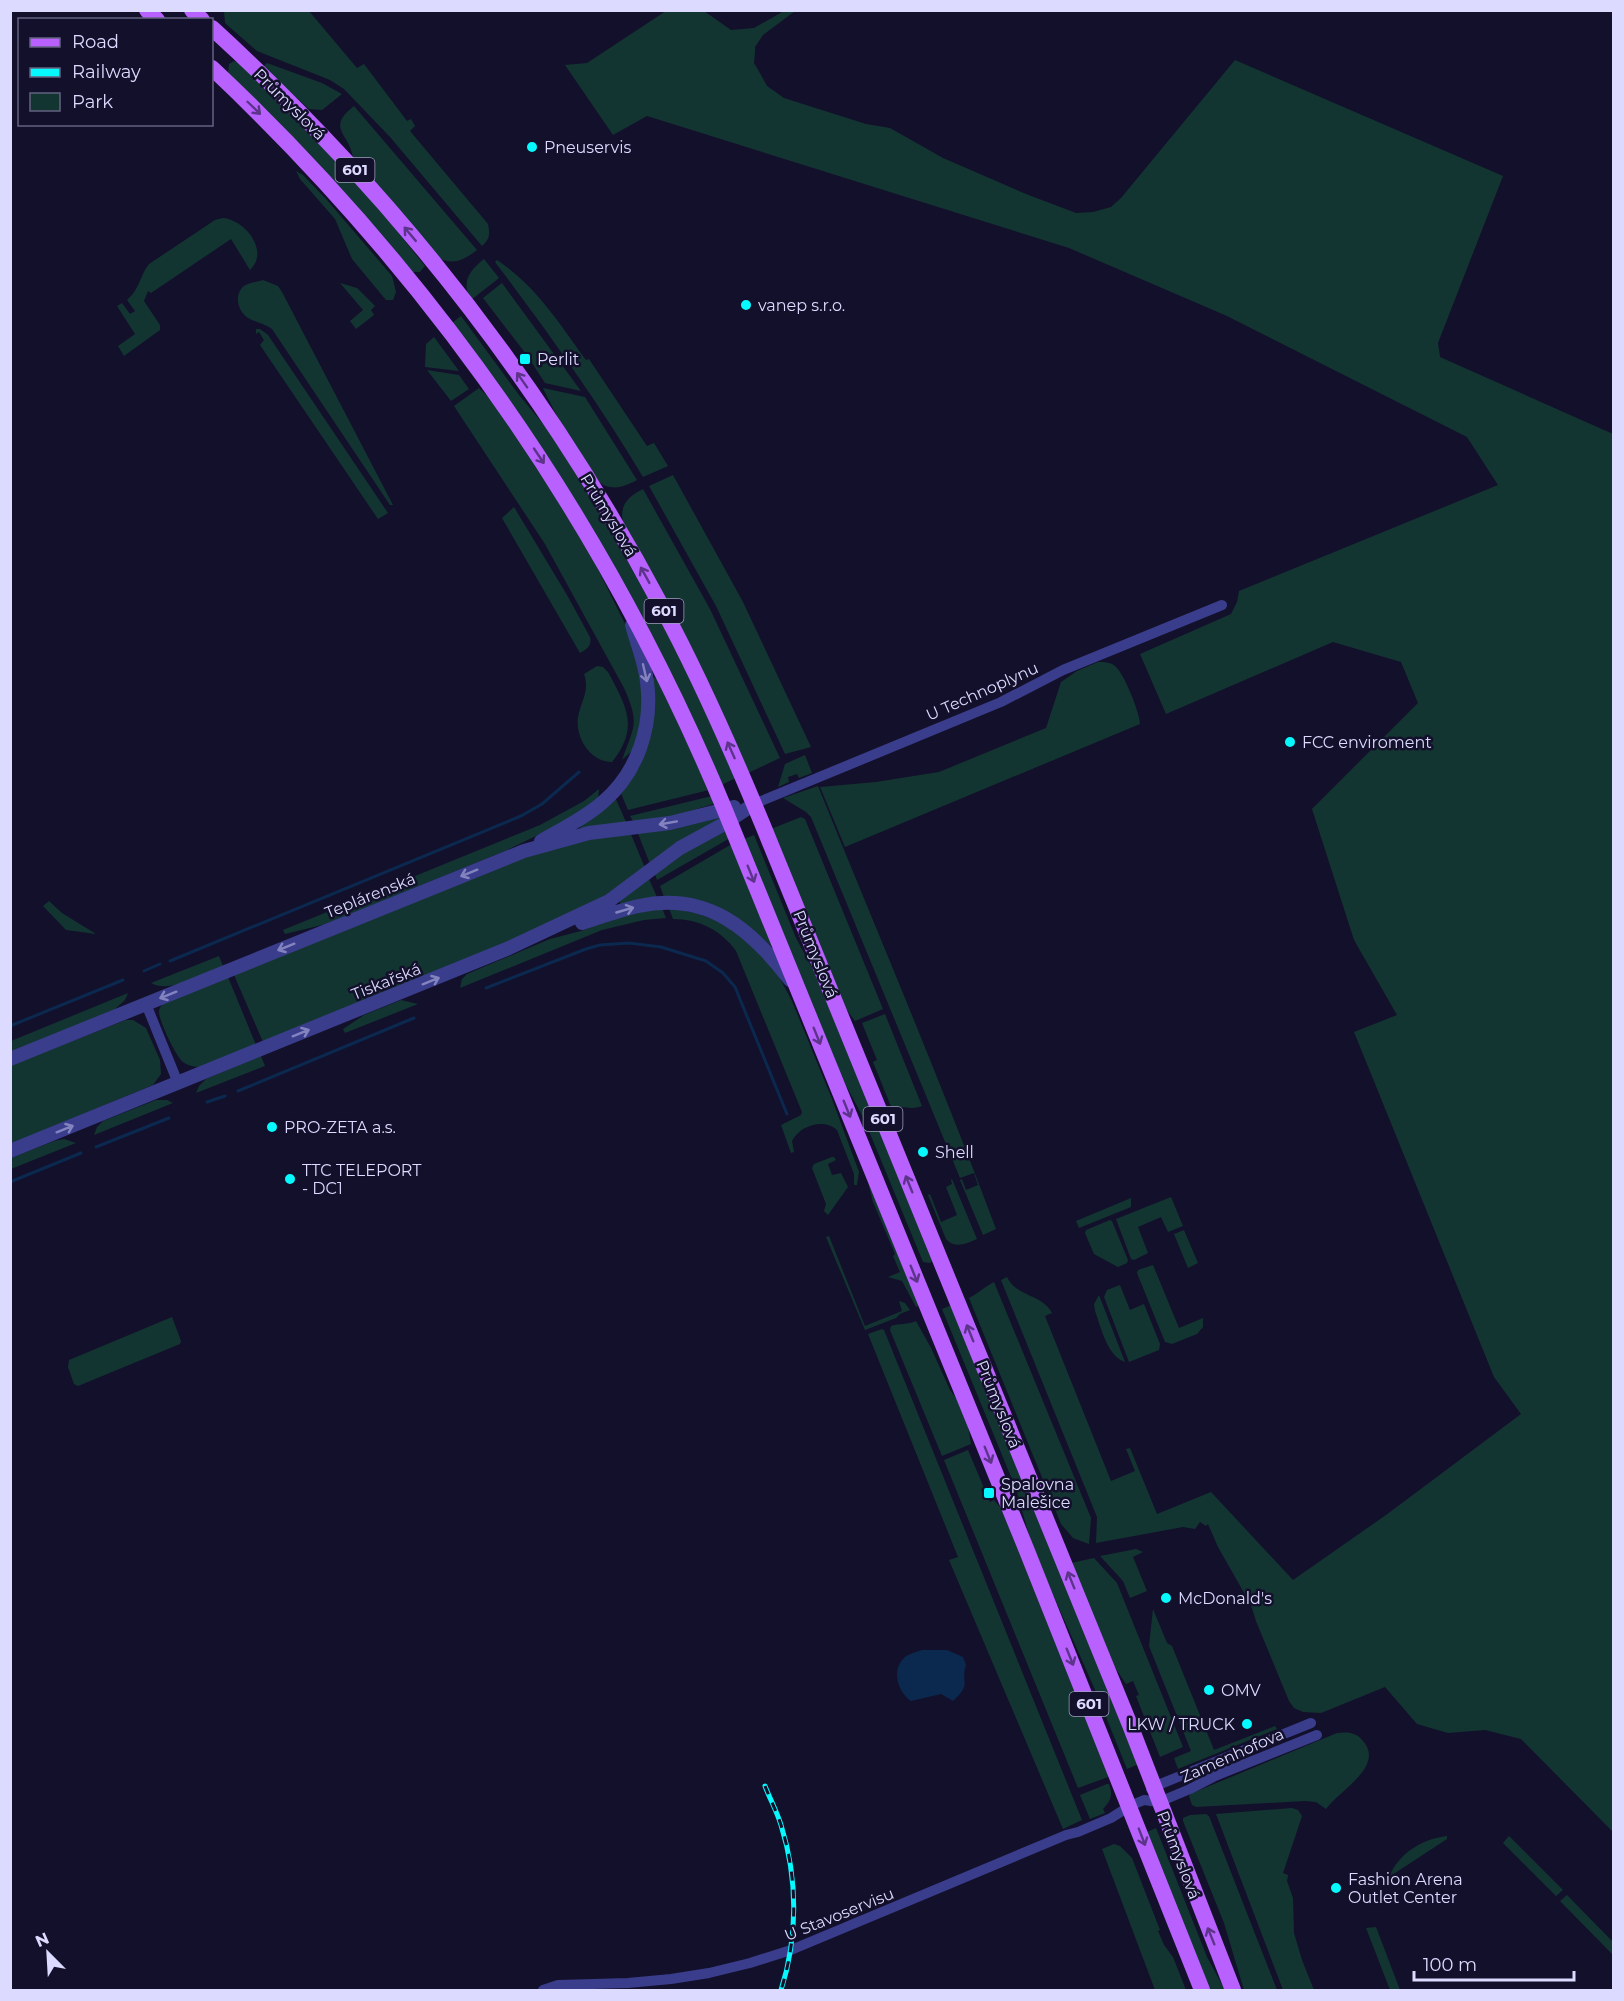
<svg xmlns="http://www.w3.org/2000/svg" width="1624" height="2001" font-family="Montserrat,sans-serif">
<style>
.green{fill:#133532}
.water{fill:#0b294f}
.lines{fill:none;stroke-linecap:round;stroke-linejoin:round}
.stream{stroke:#0b294f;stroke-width:3}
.minor{stroke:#3a3d8b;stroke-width:10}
.tertiary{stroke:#3a3d8b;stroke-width:14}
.primary{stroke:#b861ff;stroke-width:16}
.rail-casing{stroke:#06f9ff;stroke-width:5}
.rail{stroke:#13102b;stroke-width:3;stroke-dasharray:9;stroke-linecap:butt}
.oneway{stroke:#5d348a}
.oneway2{stroke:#8384bf}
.poi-dot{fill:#06f9ff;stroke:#13102b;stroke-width:2}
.labels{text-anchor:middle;stroke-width:5;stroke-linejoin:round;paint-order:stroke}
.shield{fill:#13102b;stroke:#a09dbf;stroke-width:1.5}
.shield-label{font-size:15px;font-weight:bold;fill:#dcdaff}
.street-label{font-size:16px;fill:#dcdaff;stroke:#13102b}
.poi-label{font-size:16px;fill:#dcdaff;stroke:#13102b;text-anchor:start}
</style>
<rect width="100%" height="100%" fill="#13102b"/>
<path class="green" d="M224,11H309L357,68L364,64L407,121L411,119L415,126L410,131L488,224C490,234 490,239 482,246L390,137L344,89L330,80L257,51L225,23Z
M666,11H704L731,30L754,28L784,11H795L763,35L755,47V52L754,63L761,75L767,86L784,98L866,124L890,128L943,158L1026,194L1076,213L1093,212L1111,207L1121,198L1235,60L1503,176L1438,343L1440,357L1613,434V1832L1521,1739L1485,1730L1448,1733L1417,1724L1385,1687L1321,1713L1303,1712L1294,1708L1289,1701L1256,1621L1251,1605L1218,1547L1208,1524L1206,1526L1200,1522L1195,1529L1183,1527L1096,1543L1097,1517L1001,1280L1007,1277C1016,1297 1042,1294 1052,1313L1045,1316L1111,1481L1135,1471L1126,1449L1130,1448L1157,1514L1211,1492L1293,1580L1386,1515L1521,1414L1494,1377L1354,1032L1397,1015L1354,940L1312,809L1418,703L1401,662L1333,642L1166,714L1140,654L1231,614L1237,602L1239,591L1498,485L1467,437L1227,316L1069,248L647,116L613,135L565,65L587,63Z
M234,61L240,63L363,189L425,266L420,272H412L228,73L229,64Z
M267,63L322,83L342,94L322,110L309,109L263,67Z
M354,106L477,250C465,259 456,265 440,259L353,158C350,133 325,129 354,106Z
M296,171L303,175L327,200L392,276L396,292L393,300H386L352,259L335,219L300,179Z
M223,218C245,220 270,251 250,270L231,239L151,293L148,291L144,301L160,325V330L124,356L118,346L135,334L117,306L122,303L130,314L135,311L127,300C140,289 139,277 149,264L215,220Z
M484,259L499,278L471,300C461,282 469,271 484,259Z
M497,260C537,287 559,323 586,360L589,359L647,446L654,443L668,466L643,477C598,402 548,332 495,262Z
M263,280L278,286L282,292L393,505H390L272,329C265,324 258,323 250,319C238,313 233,295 244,286C250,282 257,282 263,280Z
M340,283L357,288L375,306L371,310L374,315L356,329L350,321L363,310Z
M502,283L581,391L545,383L526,354L483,298Z
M461,316L519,395L555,438L583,481L676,649L736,778L721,785L682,696L452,323Z
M256,329H260L268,335L388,513L378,519L260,345L264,340L259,332L256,334Z
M434,337L459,371L425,367L426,344Z
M427,370L459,375L469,389L451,401Z
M479,388L496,404L584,541L628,630L642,684V719L633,750L622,760C634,726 640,724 624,688L545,544L454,406Z
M543,388L585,397L637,480C627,485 618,490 606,486C589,480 552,407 543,388Z
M673,475L743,602L811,747L785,754L716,606L649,486Z
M643,489L710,609L780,758L748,773L623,522C619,505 629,496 643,489Z
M514,507L567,595L590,637C592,646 587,649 580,653L502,518Z
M1098,662C1105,662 1111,662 1116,667C1124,674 1140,713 1140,724L845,847L820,787L876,782L939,772L1046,728L1061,682L1077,671Z
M597,666L603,667L608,672C626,706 640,727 612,762C590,762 575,737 578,717C581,701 590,691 584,674Z
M654,677L658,680L709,790L628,810L620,791L631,778Z
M805,755L812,773L799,778L797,774L788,777L789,782L778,787L785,764Z
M818,786C878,934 940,1079 996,1229L983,1235L960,1180L962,1179L966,1190L978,1185L974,1173L960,1178L811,817L806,812L783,798Z
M599,789L598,799L567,821L505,851L326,924L285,934L283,930L540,825L584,801Z
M712,796L713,804L668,818L633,821L630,816Z
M615,797L626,822L581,829L580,826Z
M717,815L721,818L650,864L637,831Z
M801,817L805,819L883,1009L855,1021L843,1005L771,829Z
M726,831L730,838L657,880L655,874C676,857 700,840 726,831Z
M630,832L645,868L610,894L529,934L263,1042L234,975C299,948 364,922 429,895C494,869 560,840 630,832Z
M754,835L796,938L823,988L932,1261L930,1263L923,1262L864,1119L840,1074L744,839Z
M732,844L772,946H771L756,933L664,897L660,886Z
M649,879L657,897L620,904V900Z
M49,901L62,913L96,934L66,930L43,906Z
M662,908L666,918L644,920L602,930L460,988L462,979L467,974L550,939L581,931L618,917Z
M669,908L696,913L725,924L749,941L777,973L792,1001L832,1099L859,1172L857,1185H854V1174L837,1130C824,1118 800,1125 792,1141L794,1152L791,1153L781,1125L801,1115L802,1112L736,951C721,930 699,919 673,919Z
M219,956L223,966C204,973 171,994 151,983Z
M228,977L256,1045L201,1067C195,1067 188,1066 183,1062C176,1057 158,1019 159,1011C160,1007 161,1006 164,1003Z
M128,993L125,1000L114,1010L11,1052V1041Z
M401,1000L418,1004L345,1033L343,1029L364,1015Z
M885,1014L922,1106C909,1111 903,1104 892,1109L873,1062L877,1060L862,1023Z
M126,1020H133L146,1028L160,1060L161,1074L153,1085L11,1144V1065Z
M261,1056L265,1066L196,1093L199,1086L206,1079Z
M156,1100H167L173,1103L94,1135L97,1127L103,1121Z
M64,1139L76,1143L11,1169V1158L54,1141Z
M832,1157H834L836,1160L828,1164L832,1175L841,1173L848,1187L828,1215L824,1211L826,1204L812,1168L814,1164Z
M952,1179L977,1239C966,1244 955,1249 946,1239L928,1195L930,1194L941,1222L957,1215L946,1187L952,1184L951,1180Z
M868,1182L920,1305L916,1307L902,1281L888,1277L900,1272L893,1256L895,1254L873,1202Z
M1171,1197L1183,1226L1168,1232L1161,1217L1138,1227L1148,1253L1134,1260L1131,1259L1116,1219Z
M1131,1198V1207L1079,1228L1076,1221Z
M1110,1220L1112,1221L1128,1260L1127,1263L1118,1267L1094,1254L1085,1233L1086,1230Z
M1184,1230L1198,1263L1188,1268L1174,1234Z
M829,1236L865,1326L902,1311L899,1301L905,1303L910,1310L900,1314L896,1318L865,1330L826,1237Z
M1153,1265L1179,1328L1203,1318V1327L1197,1334L1172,1344L1165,1342L1137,1273L1138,1270Z
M994,1282L1091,1518L1089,1544L1073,1538L1061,1524L969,1298C979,1293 984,1287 994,1282Z
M1120,1285L1130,1310L1144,1304L1160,1344L1159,1350L1129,1362L1104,1297L1107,1290Z
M1099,1295L1125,1362C1107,1356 1101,1327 1095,1311L1094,1304Z
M952,1305L1139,1764L1127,1769L1096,1692L1033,1549L1016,1489L942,1309Z
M172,1317L181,1341L180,1344L78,1386L74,1384L68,1367L69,1360Z
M916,1321L931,1348L950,1390L960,1403L967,1420L971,1444L942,1456L890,1330L891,1326C900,1323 907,1325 916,1321Z
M882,1329L884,1330L1082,1820L1063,1829L949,1560L958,1557L868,1334Z
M968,1450L984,1488L981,1489L985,1499L988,1498L990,1502L994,1500L1005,1513L1111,1776L1078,1788L944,1460Z
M1136,1549L1143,1552L1133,1557L1147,1591L1130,1598L1123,1581L1100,1556Z
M1094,1558L1117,1583L1183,1747L1160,1757L1136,1696L1139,1695L1133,1681L1126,1684L1112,1663L1071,1563Z
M1153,1609L1167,1643L1172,1646L1214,1750L1275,1726L1277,1729L1178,1769L1174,1758L1191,1751L1149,1646Z
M1337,1733C1347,1732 1356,1732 1363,1741C1385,1766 1340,1790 1326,1809L1316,1802L1305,1801L1196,1807L1192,1805L1189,1796L1190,1794Z
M1107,1784H1109C1113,1795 1111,1801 1103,1809L1105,1813L1090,1819L1080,1795Z
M1292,1808L1298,1810L1302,1816L1283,1873L1288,1875L1287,1881L1293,1898L1294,1933L1302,1960L1314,1990H1283L1216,1814Z
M1206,1814L1209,1816L1277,1990H1244L1224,1923L1183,1821V1818L1190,1815Z
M1156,1828L1207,1957L1225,1990H1208L1147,1832Z
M1447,1836V1839L1389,1877C1399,1853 1422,1839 1447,1836Z
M1509,1836L1563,1890L1556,1896L1503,1843Z
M1114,1844L1120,1846L1132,1858L1160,1930L1158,1931L1164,1945L1173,1957L1186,1990H1155L1102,1849Z
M1567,1895L1613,1942V1955L1560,1901Z
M1376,1927L1400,1990H1390L1366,1928Z"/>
<path class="water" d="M922,1650H947L963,1657L966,1665C960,1683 973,1683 953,1701L941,1694L911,1701C898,1692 891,1670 904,1658C908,1654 917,1652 922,1650Z"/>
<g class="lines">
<path class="stream" d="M170,961L521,816L542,804L579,772
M144,971L160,964
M10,980V984
M486,988L586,949L600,945L629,943L661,947L706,961L723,973L735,987L787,1114
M10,1026L123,980
M238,1091L414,1018
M207,1102L225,1096
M96,1147L169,1118
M10,1182L81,1153"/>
<path class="minor" d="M754,804L1001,702L1063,670L1222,605
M146,1004L178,1083
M1151,1789L1153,1787L1311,1723
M543,1990L558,1985L628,1983L671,1979L709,1973L750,1963L791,1950L1066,1835L1078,1832L1111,1818L1130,1806L1144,1800L1159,1802L1190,1789L1215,1776L1317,1735"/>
<path class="tertiary" d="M541,841C562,829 585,818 603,802C637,773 653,727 647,682C645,663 637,644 632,625
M582,923C601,917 620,910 639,906C708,891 752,930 790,980
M10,1059L524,851L589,833L670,823L734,807
M10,1151L509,948L609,901L680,848L724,824L754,804"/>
<path class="primary" d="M147,10L157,20
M192,10L202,20
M212,28C394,194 547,390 663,609C701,680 733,753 764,828L1130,1725L1233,1990
M212,68C436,279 606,524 724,808L1027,1551L1202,1990"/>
<g class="rail-casing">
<path id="rail" d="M765,1786C770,1799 777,1812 781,1825C798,1879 798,1937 781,1990"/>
</g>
<use href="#rail" class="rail"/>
</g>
<defs><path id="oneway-shaft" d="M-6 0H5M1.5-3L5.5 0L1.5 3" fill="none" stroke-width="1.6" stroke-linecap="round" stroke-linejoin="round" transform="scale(1.5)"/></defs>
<g class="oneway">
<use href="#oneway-shaft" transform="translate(254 108) rotate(44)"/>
<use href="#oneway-shaft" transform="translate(410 234) rotate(-130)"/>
<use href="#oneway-shaft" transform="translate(522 380) rotate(-125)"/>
<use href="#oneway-shaft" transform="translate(539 456) rotate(56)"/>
<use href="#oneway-shaft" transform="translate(645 575) rotate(-119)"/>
<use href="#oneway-shaft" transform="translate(731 750) rotate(-114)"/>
<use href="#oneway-shaft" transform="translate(751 874) rotate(68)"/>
<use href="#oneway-shaft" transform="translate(817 1036) rotate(68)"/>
<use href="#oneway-shaft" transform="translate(847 1109) rotate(68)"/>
<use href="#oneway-shaft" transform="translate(909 1184) rotate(-112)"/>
<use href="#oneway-shaft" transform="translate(914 1274) rotate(68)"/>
<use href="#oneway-shaft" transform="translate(970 1333) rotate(-112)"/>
<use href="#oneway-shaft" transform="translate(988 1455) rotate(68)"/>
<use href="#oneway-shaft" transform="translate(1071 1580) rotate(-112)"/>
<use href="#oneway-shaft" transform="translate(1070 1657) rotate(68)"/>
<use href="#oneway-shaft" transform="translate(1142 1837) rotate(69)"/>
<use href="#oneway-shaft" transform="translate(1211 1936) rotate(-112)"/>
</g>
<g class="oneway2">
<use href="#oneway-shaft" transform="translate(645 673) rotate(77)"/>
<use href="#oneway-shaft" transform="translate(668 823) rotate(170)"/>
<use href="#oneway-shaft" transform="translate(469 873) rotate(158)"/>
<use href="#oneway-shaft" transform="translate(625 910) rotate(-16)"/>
<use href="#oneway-shaft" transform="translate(286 947) rotate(158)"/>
<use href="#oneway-shaft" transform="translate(431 981) rotate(-22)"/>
<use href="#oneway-shaft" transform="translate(168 995) rotate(158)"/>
<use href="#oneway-shaft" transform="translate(301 1033) rotate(-22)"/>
<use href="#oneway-shaft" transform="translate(65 1129) rotate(-22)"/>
</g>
<g class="poi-dot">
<circle cx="532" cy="147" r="6"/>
<circle cx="746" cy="305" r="6"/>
<rect x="519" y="353" width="12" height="12" rx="3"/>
<circle cx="1290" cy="742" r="6"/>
<circle cx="272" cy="1127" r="6"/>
<circle cx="923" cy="1152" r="6"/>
<circle cx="290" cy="1179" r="6"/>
<rect x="983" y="1487" width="12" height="12" rx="3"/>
<circle cx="1166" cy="1598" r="6"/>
<circle cx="1209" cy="1690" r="6"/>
<circle cx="1247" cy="1724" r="6"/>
<circle cx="1336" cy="1888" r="6"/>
</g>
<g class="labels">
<g class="shield">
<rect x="335.5" y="158" width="39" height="24" rx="4.5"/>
<rect x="644.5" y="599" width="39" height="24" rx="4.5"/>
<rect x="863.5" y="1107" width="39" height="24" rx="4.5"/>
<rect x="1069.5" y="1692" width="39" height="24" rx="4.5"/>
</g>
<g class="shield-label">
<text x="355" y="175">601</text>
<text x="664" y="616">601</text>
<text x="883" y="1124">601</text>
<text x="1089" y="1709">601</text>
</g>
<g class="street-label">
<text transform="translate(290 104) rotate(45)" y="6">Průmyslová</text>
<text transform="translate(609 515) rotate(59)" y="6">Průmyslová</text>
<text transform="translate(982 691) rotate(-24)" y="6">U Technoplynu</text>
<text transform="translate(370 895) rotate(-22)" y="6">Teplárenská</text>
<text transform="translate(816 954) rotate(68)" y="6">Průmyslová</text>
<text transform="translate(386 981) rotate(-22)" y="6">Tiskařská</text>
<text transform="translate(999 1404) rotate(68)" y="6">Průmyslová</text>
<text transform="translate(1232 1755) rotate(-24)" y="6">Zamenhofova</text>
<text transform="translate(1179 1855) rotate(69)" y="6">Průmyslová</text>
<text transform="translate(839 1914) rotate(-22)" y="6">U Stavoservisu</text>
</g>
<g class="poi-label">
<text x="544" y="153">Pneuservis</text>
<text x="758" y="311">vanep s.r.o.</text>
<text x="537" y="365">Perlit</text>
<text x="1302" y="748">FCC enviroment</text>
<text x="284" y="1133">PRO-ZETA a.s.</text>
<text x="935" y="1158">Shell</text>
<text x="302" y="1176">TTC TELEPORT<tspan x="302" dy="18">- DC1</tspan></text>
<text x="1001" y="1490">Spalovna<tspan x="1001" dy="18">Malešice</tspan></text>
<text x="1178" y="1604">McDonald's</text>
<text x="1221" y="1696">OMV</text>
<text x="1235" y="1730" text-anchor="end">LKW / TRUCK</text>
<text x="1348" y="1885">Fashion Arena<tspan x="1348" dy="18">Outlet Center</tspan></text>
</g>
</g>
<rect width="1624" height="2001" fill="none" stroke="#dcdaff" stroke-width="24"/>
<rect x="18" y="18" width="195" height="108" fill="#13102b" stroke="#636180" stroke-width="1.5"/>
<rect x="30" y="38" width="30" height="9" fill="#b861ff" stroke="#636180" stroke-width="1.5"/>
<text x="72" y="48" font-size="18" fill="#dcdaff">Road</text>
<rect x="30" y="68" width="30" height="9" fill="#06f9ff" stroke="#636180" stroke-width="1.5"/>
<text x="72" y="78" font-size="18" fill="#dcdaff">Railway</text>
<rect x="30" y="93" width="30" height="18" fill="#133532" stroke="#636180" stroke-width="1.5"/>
<text x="72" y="108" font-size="18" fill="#dcdaff">Park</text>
<g transform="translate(48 1953) rotate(336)" stroke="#13102b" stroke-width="4.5" paint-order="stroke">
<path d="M0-4.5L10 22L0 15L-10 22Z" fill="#dcdaff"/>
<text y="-9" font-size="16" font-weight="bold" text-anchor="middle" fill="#dcdaff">N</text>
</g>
<path d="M1414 1971v9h160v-9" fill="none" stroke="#dcdaff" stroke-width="3"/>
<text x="1423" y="1971" font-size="18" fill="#dcdaff" stroke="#13102b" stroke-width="4.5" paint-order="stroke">100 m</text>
</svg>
